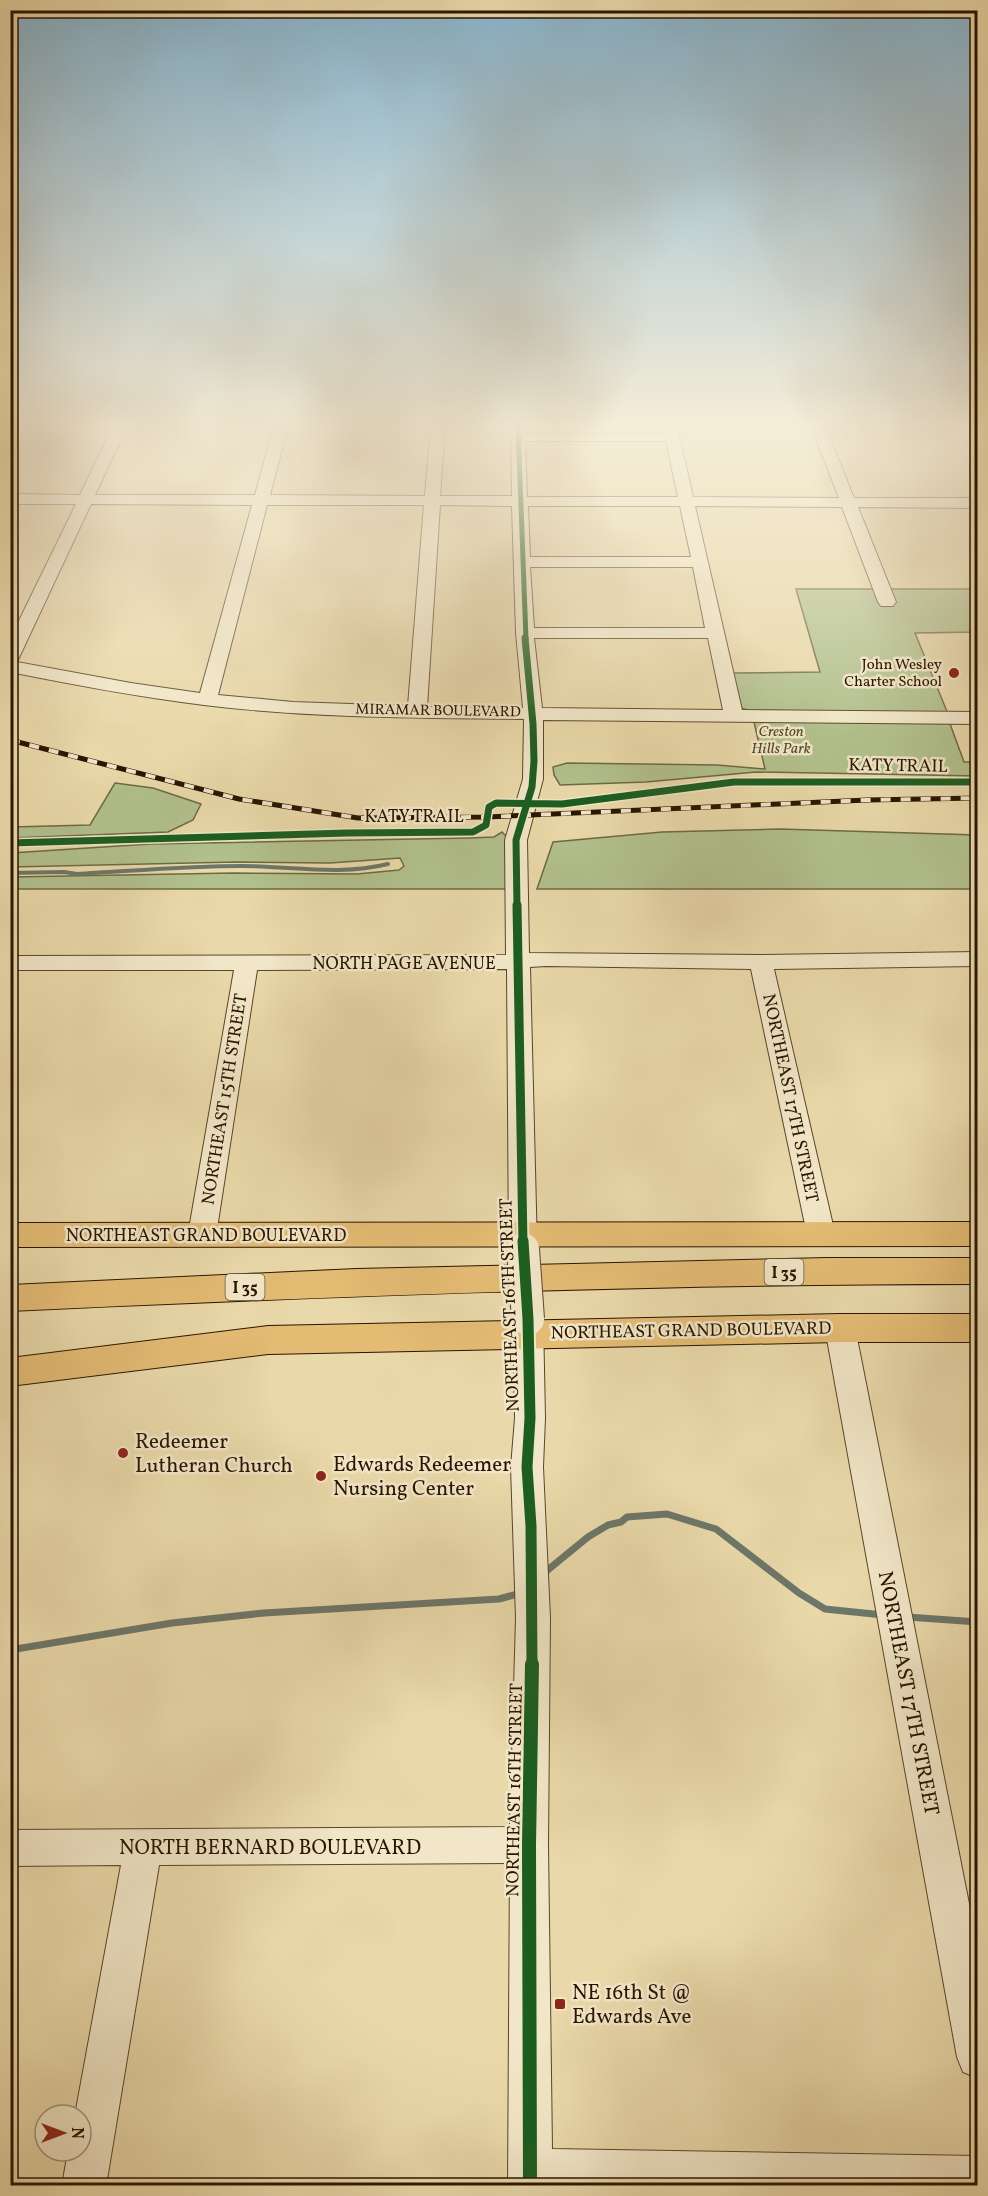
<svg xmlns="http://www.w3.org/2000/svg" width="988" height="2196" font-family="Vollkorn,serif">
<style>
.green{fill:#b1c08c;stroke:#6d6a46;stroke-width:1.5}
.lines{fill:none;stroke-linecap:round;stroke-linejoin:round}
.stream-far1{stroke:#6c7769;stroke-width:4}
.stream{stroke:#6c7769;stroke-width:7}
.minor-casing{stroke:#59462a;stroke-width:2}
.major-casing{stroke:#291500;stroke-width:2}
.highway-casing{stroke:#291500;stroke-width:2}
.minor{fill:#f1e6c7;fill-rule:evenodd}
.major{fill:#e4bc74;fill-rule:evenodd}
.highway{fill:#e4bc74;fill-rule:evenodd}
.rail-casing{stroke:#291500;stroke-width:5}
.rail{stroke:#f1e6c7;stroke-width:4;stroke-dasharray:10;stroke-linecap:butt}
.minor-bridge-casing{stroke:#59462a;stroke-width:34;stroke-linecap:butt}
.minor-bridge{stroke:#f1e6c7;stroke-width:32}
.cycleway-far4-casing{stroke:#f1e6c7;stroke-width:8}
.cycleway-far3-casing{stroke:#f1e6c7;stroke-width:10}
.cycleway-far2-casing{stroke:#f1e6c7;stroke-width:13}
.cycleway-far1-casing{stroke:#f1e6c7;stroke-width:15}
.cycleway-casing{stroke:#f1e6c7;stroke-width:18}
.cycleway-far4{stroke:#1b5e20;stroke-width:5}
.cycleway-far3{stroke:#1b5e20;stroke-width:7}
.cycleway-far2{stroke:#1b5e20;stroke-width:9}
.cycleway-far1{stroke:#1b5e20;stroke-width:11}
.cycleway{stroke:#1b5e20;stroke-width:14}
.poi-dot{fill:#8f2418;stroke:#f1e6c7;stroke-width:2}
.labels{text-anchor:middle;stroke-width:5;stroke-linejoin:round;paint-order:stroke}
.far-poi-label{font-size:15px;fill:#291500;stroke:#f1e6c7;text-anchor:end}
.far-street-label{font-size:15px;fill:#291500;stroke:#f1e6c7}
.far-park-label{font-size:15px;font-style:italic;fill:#52482a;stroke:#f1e6c7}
.shield{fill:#f1e6c7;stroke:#65543c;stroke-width:1.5}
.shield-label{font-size:16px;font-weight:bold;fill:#291500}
.street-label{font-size:18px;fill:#291500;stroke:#f1e6c7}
.near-poi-label{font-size:21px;fill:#291500;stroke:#f1e6c7;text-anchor:start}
.near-street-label{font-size:21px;fill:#291500;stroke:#f1e6c7}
</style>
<rect width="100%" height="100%" fill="#e9d8a9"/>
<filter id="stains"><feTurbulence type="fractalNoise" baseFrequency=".00333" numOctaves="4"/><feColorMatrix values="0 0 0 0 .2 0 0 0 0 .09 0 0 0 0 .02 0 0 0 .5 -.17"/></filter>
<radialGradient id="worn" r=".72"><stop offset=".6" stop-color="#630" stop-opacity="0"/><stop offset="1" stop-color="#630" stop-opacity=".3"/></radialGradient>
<path class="green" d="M796,589H977V632L915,633L948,714L748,710L741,708L733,673L820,672Z
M753,718L949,721L964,762H977L978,776L756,772L646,782L560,785L554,775L553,767L567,763L717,765L765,769Z
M115,783L153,788L201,804L193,820L168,832L11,838V827L90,825Z
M780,829L977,835V889H537L553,842L662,832Z
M502,832L508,838L509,889H11V877L233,873L357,874L399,870L404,866L400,858L330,863L236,862L11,867V853L150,844L469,838L494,837Z"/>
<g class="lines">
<path class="stream-far1" d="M10,873L64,872L77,874C132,871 187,866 242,866C291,866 340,876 388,864"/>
<path class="stream" d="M544,1573L588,1537L608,1525L621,1522L627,1517L667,1514L716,1529L799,1593L825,1609L883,1615
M907,1617L978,1622
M10,1650L172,1623L264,1613L499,1599L521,1593"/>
<g class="minor-casing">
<path id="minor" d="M113,426H127L95,495H255L274,426H288L270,495L425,496L431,426H445L440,496H512L511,426H525V433H664L663,426H677L693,497L839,498L811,426H825L854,498H978V508L858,507L896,602L893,606H881L878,602L842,507L695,506L742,710L978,712V724L543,720V779L527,840L529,953L761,955L978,952V966L774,969L835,1234L831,1241L821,1243L811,1241L807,1234L751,969L546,966L530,967L537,1249L533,1256L523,1259L513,1256L509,1249L507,969L257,970L216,1235L212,1242L202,1244L192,1242L188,1235L234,970H10V956L506,955L505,840L523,779L524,719C417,718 310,718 204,705C139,697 75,685 10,672V639L76,504H10V494L80,495ZM525,441H666L678,497H527ZM91,504L252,505L200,693L131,683L17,662ZM267,505H424L408,706L293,702L218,695ZM440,505L512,506L516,633L523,708L427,707ZM528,506H680L691,557H530ZM530,567H693L705,628H534ZM534,638H708L723,710L542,708Z
M957,426H971L978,436V453L973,452Z
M528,1309L538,1312L543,1319L545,1418L543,1467L550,1618L548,1845L552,2149L978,2156V2186H508L510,1863L159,1865L106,2186H62L68,2151H81V2115H75L121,1865L10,1866V1830L510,1827L516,1618L511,1467L515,1418L513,1319L518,1312Z
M840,1318L850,1321L855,1328L978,1949V2078L963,2072L957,2057L825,1328L830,1321Z"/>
</g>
<g class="major-casing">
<path id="major" d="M978,1222V1246L10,1247V1223Z
M840,1314H978V1342H840L268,1354L10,1386V1358L268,1326Z"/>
</g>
<g class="highway-casing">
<path id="highway" d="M828,1258H978V1284C655,1284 333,1296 10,1311V1285L356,1269Z"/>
</g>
<use href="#minor" class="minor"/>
<use href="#major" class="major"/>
<use href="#highway" class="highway"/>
<g class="rail-casing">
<path id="rail" d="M10,740L239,799L358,818L487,817L867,800L978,798"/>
</g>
<use href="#rail" class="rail"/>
<g class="minor-bridge-casing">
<path id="minor-bridge" d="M523,1249L528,1319"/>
</g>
<use href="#minor-bridge" class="minor-bridge"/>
<g class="cycleway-far4-casing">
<path id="cycleway-far4" d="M518,426L526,639"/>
</g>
<g class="cycleway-far3-casing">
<path id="cycleway-far3" d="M10,843L347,833L473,832L486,825L489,807L496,803L562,804L734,782H978
M517,907L516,840L532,787L534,761L533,724L525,638"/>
</g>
<g class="cycleway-far2-casing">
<path id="cycleway-far2" d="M517,905L523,1243"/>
</g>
<g class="cycleway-far1-casing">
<path id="cycleway-far1" d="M523,1241L528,1319L530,1418L527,1467L531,1526L532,1665"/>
</g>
<g class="cycleway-casing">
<path id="cycleway" d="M530,2186L529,1845L532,1664"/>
</g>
<use href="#cycleway-far4" class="cycleway-far4"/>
<use href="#cycleway-far3" class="cycleway-far3"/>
<use href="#cycleway-far2" class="cycleway-far2"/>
<use href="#cycleway-far1" class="cycleway-far1"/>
<use href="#cycleway" class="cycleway"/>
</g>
<linearGradient id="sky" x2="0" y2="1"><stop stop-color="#88b6d1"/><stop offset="0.58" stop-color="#f5edd8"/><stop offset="1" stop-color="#f5edd8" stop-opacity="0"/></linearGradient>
<rect width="988" height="733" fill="url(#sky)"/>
<g class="poi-dot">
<circle cx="954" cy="673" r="6"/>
<circle cx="123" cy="1453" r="6"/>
<circle cx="321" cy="1476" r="6"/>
<rect x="554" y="1998" width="12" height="12" rx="3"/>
</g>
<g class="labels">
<g class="far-poi-label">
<text x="942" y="669">John Wesley<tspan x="942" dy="17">Charter School</tspan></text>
</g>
<g class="far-street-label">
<text transform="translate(438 710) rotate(1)" y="5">MIRAMAR BOULEVARD</text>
</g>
<g class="far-park-label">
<text x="781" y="736">Creston<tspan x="781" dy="17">Hills Park</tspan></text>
</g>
<g class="shield">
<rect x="764.5" y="1259" width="39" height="26" rx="4.5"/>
<rect x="225.5" y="1274" width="39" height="26" rx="4.5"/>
</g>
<g class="shield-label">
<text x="784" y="1278">I 35</text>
<text x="245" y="1293">I 35</text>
</g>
<g class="street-label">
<text transform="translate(898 765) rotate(1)" y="6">KATY TRAIL</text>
<text x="414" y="822">KATY TRAIL</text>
<text x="404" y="969">NORTH PAGE AVENUE</text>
<text transform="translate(791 1098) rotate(78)" y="6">NORTHEAST 17TH STREET</text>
<text transform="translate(224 1099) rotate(-81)" y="6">NORTHEAST 15TH STREET</text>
<text x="206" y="1241">NORTHEAST GRAND BOULEVARD</text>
<text transform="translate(509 1305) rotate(-92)" y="6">NORTHEAST 16TH STREET</text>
<text transform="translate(691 1330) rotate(-1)" y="6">NORTHEAST GRAND BOULEVARD</text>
<text transform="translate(514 1790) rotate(-89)" y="6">NORTHEAST 16TH STREET</text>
</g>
<g class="near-poi-label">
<text x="135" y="1448">Redeemer<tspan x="135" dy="24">Lutheran Church</tspan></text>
<text x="333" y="1471">Edwards Redeemer<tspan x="333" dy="24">Nursing Center</tspan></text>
<text x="572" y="1999">NE 16th St @<tspan x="572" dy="24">Edwards Ave</tspan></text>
</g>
<g class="near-street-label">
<text transform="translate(909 1693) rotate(79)" y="7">NORTHEAST 17TH STREET</text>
<text x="270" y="1854">NORTH BERNARD BOULEVARD</text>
</g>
</g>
<rect width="988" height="2196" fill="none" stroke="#e9d8a9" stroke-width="36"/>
<rect x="12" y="12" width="964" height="2172" fill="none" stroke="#291500" stroke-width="3"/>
<rect x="18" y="18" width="952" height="2160" fill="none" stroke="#291500" stroke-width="1.5"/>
<g transform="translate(63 2133) rotate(90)"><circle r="28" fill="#f1e6c7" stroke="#a19277" stroke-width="1.5"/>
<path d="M0-4.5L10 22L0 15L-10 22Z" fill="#8f2418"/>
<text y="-9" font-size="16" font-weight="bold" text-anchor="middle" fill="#291500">N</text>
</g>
<rect width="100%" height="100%" filter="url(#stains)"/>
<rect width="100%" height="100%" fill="url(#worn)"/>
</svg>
